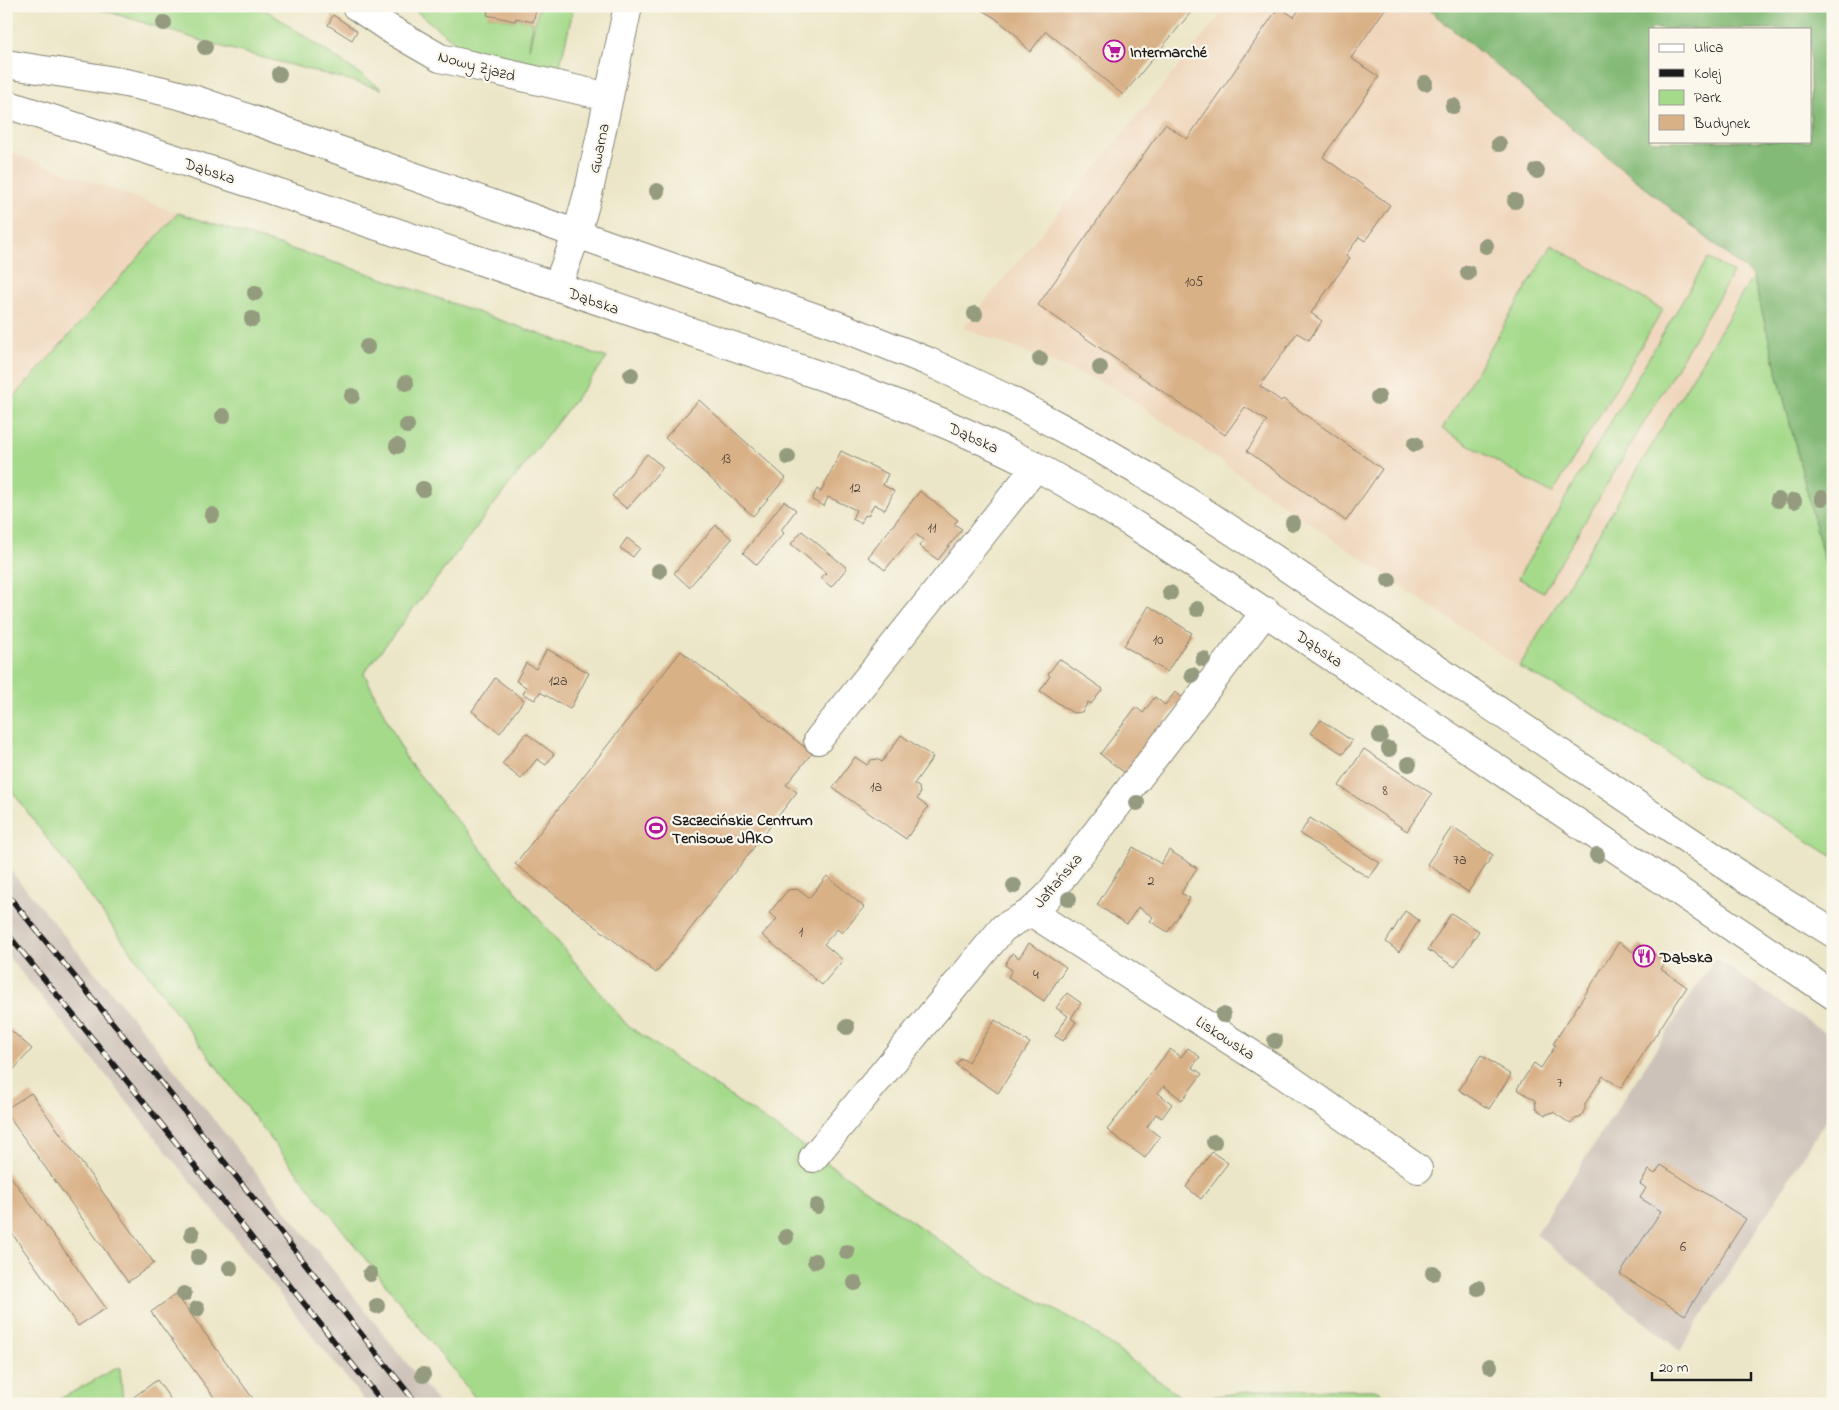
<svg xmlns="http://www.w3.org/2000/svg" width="1839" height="1410" font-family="'Indie Flower',sans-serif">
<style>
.built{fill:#efd6bb}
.industrial{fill:#cdc2b9}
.green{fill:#a5da8b;stroke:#607b54}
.forest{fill:#84ba77;stroke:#506b4a;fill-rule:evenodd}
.building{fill:#d9b187}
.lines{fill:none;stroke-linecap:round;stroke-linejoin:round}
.minor-casing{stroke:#848172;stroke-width:30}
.minor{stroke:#fff;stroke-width:28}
.rail-casing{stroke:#1c1c1c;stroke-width:5.5}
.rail{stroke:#fbf7ec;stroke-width:4;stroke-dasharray:11;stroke-linecap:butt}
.tree{fill:#949b7f}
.labels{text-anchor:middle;stroke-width:4.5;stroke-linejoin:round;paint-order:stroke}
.number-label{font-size:14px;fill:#4b4137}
.poi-label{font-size:16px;font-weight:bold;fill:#1c1c1c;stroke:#fbf7ec;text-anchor:start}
.street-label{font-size:16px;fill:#1c1c1c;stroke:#fbf7ec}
</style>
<rect width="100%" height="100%" fill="#fbf7ec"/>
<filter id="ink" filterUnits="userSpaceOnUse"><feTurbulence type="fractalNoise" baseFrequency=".02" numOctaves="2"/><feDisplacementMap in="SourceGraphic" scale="10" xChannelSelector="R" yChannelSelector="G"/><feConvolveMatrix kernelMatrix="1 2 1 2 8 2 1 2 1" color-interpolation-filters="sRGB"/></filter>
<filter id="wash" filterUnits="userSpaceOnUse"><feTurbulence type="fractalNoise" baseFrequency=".0096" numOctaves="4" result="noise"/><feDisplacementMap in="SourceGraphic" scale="20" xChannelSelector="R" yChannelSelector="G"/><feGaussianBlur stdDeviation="1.12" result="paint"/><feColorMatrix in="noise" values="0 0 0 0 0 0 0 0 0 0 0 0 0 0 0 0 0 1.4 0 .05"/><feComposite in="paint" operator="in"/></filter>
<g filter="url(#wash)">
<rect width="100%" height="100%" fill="#ece6c8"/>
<path class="built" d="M1228,6H1424L1753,276L1519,667L1110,385L963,328Z
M6,151L178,213L6,406Z"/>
<path class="industrial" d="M6,865L154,1044L439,1404H367L109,1079L6,954Z
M1715,958L1833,1038V1109L1680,1351L1536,1234Z"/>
<path class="green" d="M90,6H260L382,89L219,46Z
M410,6H489L488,15L515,21L516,18L533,22L529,48L539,6H574L559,70L459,46Z
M178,213L364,272L607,358L364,673L407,760L627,1025L988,1274L1085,1326L1185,1400L1262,1390H1379L1388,1404H480L259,1124L6,783V406Z
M1552,245L1663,310L1552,494L1442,429Z
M1708,258L1733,273L1543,592L1518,578Z
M1753,276L1833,595V857L1599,710L1519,667Z
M120,1367L123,1404H51L111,1371Z"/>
<path class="forest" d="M1424,6H1833V595L1753,276ZM1650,29H1810V141H1650Z"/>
<g id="blocks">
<path class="building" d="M489,6H537L533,22L516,18L515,21L487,15Z
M975,6H1196L1123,95L1046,31L1030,52L1015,34L995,18Z
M1302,6H1387L1351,58L1379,77L1323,157L1390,205L1365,241L1359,237L1346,255L1350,258L1311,313L1322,321L1309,340L1297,333L1260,386L1281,401L1283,399L1382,469L1346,521L1247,451L1267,421L1245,407L1225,435L1038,305L1165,124L1187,139L1279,7L1294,17Z
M333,15L357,31L352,40L328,25Z
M699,400L786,478L753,516L665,438Z
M841,451L888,474L883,485L894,491L885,510L874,504L868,516L865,515L861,523L852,519L856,510L828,497L824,506L812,500L817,489L821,492Z
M647,454L663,467L627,509L612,496Z
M920,491L958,520L954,524L962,529L938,560L919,546L924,540L915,534L885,570L868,557Z
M784,501L796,510L781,530L784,533L757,565L743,553Z
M716,525L732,539L689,587L674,573Z
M802,531L847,568L831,587L821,578L826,573L791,544Z
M627,538L640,548L633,557L620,548Z
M1149,606L1192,633L1167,672L1124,646Z
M547,649L589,673L570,709L540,692L535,700L523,694L526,687L516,681L526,663L536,669Z
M681,651L812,753L786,785L797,792L656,973L515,864Z
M1059,659L1103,689L1091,704L1088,702L1082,712L1073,713L1040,691L1050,676L1048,674Z
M495,678L524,700L500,733L472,711Z
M1175,692L1183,698L1125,773L1100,754L1136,707L1143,713L1155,697L1165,705Z
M1321,720L1352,741L1343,754L1311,733Z
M526,733L554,754L546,765L537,759L521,779L502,764Z
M901,735L933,757L914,784L919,787L920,794L917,799L928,807L906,839L833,788L855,757L867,765L871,760L877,759L882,762Z
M1364,749L1432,794L1407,831L1339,786Z
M1310,818L1380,863L1369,878L1300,834Z
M1452,827L1493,855L1468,892L1427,864Z
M1133,847L1161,864L1169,850L1197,868L1181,893L1190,898L1168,932L1150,921L1153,917L1138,907L1127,924L1097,905Z
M827,876L864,907L842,933L837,929L824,944L843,960L822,985L762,935L777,919L769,913L788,890L797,889L809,898Z
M1405,911L1419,920L1399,952L1386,942Z
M1451,913L1479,931L1455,967L1428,950Z
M1619,942L1633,952L1639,944L1666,962L1661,969L1687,987L1621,1088L1603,1076L1585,1104V1109L1580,1118L1575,1119L1571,1124L1553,1112L1545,1115L1536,1109L1535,1100L1517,1089L1534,1063L1541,1068L1556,1045L1553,1044Z
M1029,943L1066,967L1044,1001L1008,977L1012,970L1005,965L1012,953L1019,958Z
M1067,993L1081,1003L1071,1018L1076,1022L1063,1041L1055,1036L1068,1016L1056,1008Z
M995,1020L1030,1043L998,1093L956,1065L961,1058L968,1062Z
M6,1026L32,1049L6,1078Z
M1188,1048L1200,1057L1192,1067L1202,1074L1182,1100L1164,1086L1158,1093L1172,1104L1162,1118L1156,1114L1147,1127L1160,1137L1145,1158L1107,1130L1170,1049L1181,1057Z
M1481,1055L1511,1075L1489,1109L1459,1090Z
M31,1093L154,1263L128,1282L6,1113V1109Z
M1212,1152L1228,1163L1201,1199L1186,1187Z
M1661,1165L1746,1219L1685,1315L1620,1274L1661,1211L1640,1198L1646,1188L1640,1184L1649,1170L1655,1174Z
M6,1170L106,1308L78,1326L6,1225Z
M176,1294L257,1404H219L151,1312Z
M157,1380L174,1404H135L131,1399Z"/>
</g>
</g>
<g filter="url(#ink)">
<use href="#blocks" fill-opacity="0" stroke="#848172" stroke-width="1"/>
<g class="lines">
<g class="minor-casing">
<path id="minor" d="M356,6L390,29L440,58L609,97
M6,64C70,75 137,81 199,101L839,326L927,361L1008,399L1099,448L1162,485L1251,543L1749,881L1833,933
M6,104L256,185L854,387C916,411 978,436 1037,467C1077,489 1116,513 1155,538L1833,995
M557,287L577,233L590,186L628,6
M818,740L1036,467
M1031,912L1287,1077L1418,1169
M813,1158L1003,928L1031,912L1047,897L1266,611"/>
</g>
<use href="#minor" class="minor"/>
<g class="rail-casing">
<path id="rail" d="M6,893L153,1072L417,1404
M6,932L135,1091L384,1404"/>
</g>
<use href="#rail" class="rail"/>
</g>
<g class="tree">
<circle cx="164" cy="23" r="8"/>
<circle cx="205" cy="47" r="8"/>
<circle cx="279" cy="74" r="8"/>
<circle cx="1425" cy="83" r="8"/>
<circle cx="1453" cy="106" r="8"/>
<circle cx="1499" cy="144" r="8"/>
<circle cx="1537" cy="171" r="8"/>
<circle cx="657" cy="191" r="8"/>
<circle cx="1515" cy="201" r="8"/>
<circle cx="1486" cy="246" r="8"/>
<circle cx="1468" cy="273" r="8"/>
<circle cx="255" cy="293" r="8"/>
<circle cx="975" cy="314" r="8"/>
<circle cx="252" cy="319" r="8"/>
<circle cx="367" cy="347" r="8"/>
<circle cx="1040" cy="359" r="8"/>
<circle cx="1100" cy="368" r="8"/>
<circle cx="631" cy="375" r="8"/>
<circle cx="406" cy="383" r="8"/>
<circle cx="352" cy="396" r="8"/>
<circle cx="1378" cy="397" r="8"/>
<circle cx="223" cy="416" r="8"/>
<circle cx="407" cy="426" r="8"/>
<circle cx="1415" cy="444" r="8"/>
<circle cx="397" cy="446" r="8"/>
<circle cx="788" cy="457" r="8"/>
<circle cx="423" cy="489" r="8"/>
<circle cx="1822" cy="498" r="8"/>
<circle cx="1778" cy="500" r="8"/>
<circle cx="1794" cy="501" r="8"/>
<circle cx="212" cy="515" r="8"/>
<circle cx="1293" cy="523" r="8"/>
<circle cx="659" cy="571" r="8"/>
<circle cx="1389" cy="580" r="8"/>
<circle cx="1170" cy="593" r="8"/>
<circle cx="1197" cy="609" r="8"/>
<circle cx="1203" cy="659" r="8"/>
<circle cx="1192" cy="675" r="8"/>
<circle cx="1380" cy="736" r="8"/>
<circle cx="1389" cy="749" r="8"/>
<circle cx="1409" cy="764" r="8"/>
<circle cx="1137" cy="803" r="8"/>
<circle cx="1597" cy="855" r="8"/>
<circle cx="1014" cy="886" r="8"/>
<circle cx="1069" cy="899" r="8"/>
<circle cx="1223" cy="1015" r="8"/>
<circle cx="847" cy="1027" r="8"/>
<circle cx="1275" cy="1041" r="8"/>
<circle cx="1214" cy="1142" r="8"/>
<circle cx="817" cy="1206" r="8"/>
<circle cx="192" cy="1234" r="8"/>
<circle cx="786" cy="1237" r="8"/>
<circle cx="847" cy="1252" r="8"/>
<circle cx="198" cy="1257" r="8"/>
<circle cx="815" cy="1261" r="8"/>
<circle cx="230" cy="1268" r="8"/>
<circle cx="1433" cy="1273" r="8"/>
<circle cx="370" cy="1274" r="8"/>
<circle cx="855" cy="1283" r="8"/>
<circle cx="1478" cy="1288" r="8"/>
<circle cx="184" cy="1294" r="8"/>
<circle cx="377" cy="1306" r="8"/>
<circle cx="197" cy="1309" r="8"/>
<circle cx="1490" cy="1366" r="8"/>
<circle cx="423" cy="1375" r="8"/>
</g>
</g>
<defs>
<g id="supermarket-ring" transform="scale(1.125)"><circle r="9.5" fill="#fbf7ec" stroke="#b5179e" stroke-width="1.5"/><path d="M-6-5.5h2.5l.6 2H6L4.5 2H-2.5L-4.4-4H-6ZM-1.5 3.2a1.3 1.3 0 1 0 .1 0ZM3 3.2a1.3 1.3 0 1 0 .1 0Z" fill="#b5179e"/></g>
<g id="stadium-ring" transform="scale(1.125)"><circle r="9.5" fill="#fbf7ec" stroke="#b5179e" stroke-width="1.5"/><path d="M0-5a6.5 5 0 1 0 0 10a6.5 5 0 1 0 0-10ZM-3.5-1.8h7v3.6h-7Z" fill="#b5179e"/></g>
<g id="restaurant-ring" transform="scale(1.125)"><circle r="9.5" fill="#fbf7ec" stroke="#b5179e" stroke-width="1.5"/><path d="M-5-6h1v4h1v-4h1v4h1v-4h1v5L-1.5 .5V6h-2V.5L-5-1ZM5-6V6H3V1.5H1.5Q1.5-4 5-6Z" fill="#b5179e"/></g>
</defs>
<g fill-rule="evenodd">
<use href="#supermarket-ring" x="1114" y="51"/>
<use href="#stadium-ring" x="656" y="828"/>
<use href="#restaurant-ring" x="1644" y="956"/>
</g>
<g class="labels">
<g class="number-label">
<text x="1194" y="286">105</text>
<text x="726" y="463">13</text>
<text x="855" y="492">12</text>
<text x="932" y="532">11</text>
<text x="1158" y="644">10</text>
<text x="558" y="685">12a</text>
<text x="876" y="791">1a</text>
<text x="1385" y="795">8</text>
<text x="1460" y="864">7a</text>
<text x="1151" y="885">2</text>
<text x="801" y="936">1</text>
<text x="1036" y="979">4</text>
<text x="1560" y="1087">7</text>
<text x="1683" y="1251">6</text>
</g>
<g class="poi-label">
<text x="1130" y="57">Intermarché</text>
<text x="672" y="825">Szczecińskie Centrum<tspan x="672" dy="18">Tenisowe JAKO</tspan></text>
<text x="1660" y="962">Dąbska</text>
</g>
<g class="street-label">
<text transform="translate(477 65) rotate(15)" y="6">Nowy Zjazd</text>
<text transform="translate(598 148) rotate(-78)" y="6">Gwarna</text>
<text transform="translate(210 170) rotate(18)" y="6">Dąbska</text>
<text transform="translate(594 300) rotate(19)" y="6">Dąbska</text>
<text transform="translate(974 437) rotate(24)" y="6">Dąbska</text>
<text transform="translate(1320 648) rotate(34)" y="6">Dąbska</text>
<text transform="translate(1057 880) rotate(-50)" y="6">Jałtańska</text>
<text transform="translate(1226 1037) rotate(33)" y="6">Liskowska</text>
</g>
</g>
<rect width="1839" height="1410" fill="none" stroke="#fbf7ec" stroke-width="25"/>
<rect x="1649" y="28" width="162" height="115" fill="#fbf7ec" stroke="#a29f99"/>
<rect x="1659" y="44" width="25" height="8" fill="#ffffff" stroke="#a29f99"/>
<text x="1694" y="52" font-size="15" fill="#1c1c1c">Ulica</text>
<rect x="1659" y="69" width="25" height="8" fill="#1c1c1c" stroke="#a29f99"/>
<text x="1694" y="78" font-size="15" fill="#1c1c1c">Kolej</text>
<rect x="1659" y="90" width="25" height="15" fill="#a5da8b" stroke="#a29f99"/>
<text x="1694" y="102" font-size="15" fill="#1c1c1c">Park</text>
<rect x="1659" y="115" width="25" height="15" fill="#d9b187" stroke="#a29f99"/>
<text x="1694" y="128" font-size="15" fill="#1c1c1c">Budynek</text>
<path d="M1652 1372v8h99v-8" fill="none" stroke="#1c1c1c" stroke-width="2.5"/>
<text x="1659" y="1372" font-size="15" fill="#1c1c1c" stroke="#fbf7ec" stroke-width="4" paint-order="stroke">20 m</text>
</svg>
